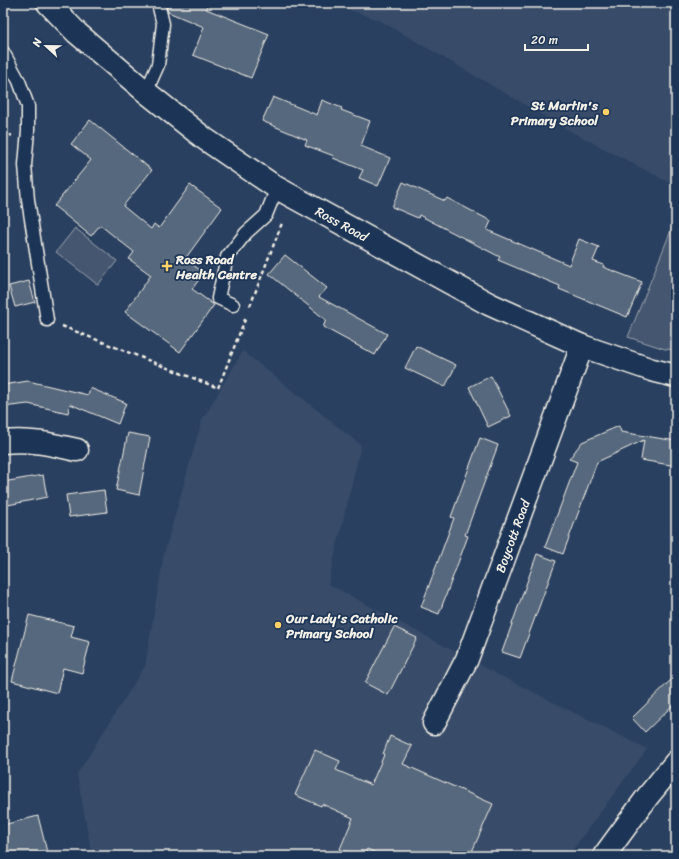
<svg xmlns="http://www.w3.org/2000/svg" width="679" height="859" font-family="Sriracha,sans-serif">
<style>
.built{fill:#374c69}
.green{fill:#445771;stroke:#9ca4ac}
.building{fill:#56677d;stroke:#f4f1e8}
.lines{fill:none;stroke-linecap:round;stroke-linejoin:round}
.service-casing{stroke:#f4f1e8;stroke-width:15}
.minor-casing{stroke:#f4f1e8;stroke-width:25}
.tertiary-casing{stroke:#f4f1e8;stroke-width:25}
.trunk-casing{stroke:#f4f1e8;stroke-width:25}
.path{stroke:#f4f1e8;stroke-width:2.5;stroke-dasharray:4 3;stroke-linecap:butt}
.service{stroke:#1d3557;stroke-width:12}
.minor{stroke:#1d3557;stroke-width:22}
.tertiary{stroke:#1d3557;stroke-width:22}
.trunk{stroke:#1d3557;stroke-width:22}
.poi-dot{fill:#ffd166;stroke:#1d3557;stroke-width:1.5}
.labels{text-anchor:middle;stroke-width:3.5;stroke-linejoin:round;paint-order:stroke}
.poi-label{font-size:13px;font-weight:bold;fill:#f4f1e8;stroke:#1d3557;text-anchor:start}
.street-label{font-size:13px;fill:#f4f1e8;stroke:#1d3557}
</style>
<rect width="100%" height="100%" fill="#2a4060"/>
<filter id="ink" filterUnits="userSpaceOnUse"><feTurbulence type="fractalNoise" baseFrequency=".025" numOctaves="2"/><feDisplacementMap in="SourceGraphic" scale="8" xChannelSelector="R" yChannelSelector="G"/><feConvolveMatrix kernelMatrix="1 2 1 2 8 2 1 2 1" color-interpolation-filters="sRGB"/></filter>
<g filter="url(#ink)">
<path class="built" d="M329,3H676V186L570,131L379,20Z
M243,351L361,445L328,584L499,675L647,749L568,856H92L77,774L145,666L164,554L202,420Z"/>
<path class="green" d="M676,218V350L665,349L628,337Z
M75,228L117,261L98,285L56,252Z"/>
<path class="building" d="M166,3H208L206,9L269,34L251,78L193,55L204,27L168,12Z
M273,97L317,115L322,100L342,108L341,110L370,121L361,146L390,158L378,186L359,178L363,170L333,158L334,156L305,145L307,140L262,121Z
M90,120L152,170L123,206L151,229L154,224L159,228L190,185L222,208L185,259L204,273L192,289L214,305L180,352L125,312L151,275L129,259L134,252L100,225L91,236L54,206L91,160L71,144Z
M403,182L445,201L447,198L491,221L487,230L569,265L579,239L599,247L593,261L604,265L603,267L642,282L627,317L559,289L560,286L498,260L500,257L419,215L418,218L392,207Z
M285,255L327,288L319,297L387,334L375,355L323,327L326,320L269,274Z
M29,281L35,302L15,307L9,286Z
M416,346L456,365L445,387L405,368Z
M491,376L511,416L488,427L469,387Z
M28,381L88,395L90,388L126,403L118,424L70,404L68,413L28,404L3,407V385Z
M619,426L621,432L676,441V466L641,460L644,440L597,462L563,554L545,547L577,462L569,459L582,442Z
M128,433L150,437L139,495L116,490Z
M480,438L498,445L465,535L468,536L439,614L421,607L454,518L451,517Z
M43,475L47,497L3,506V482Z
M104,490L107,512L69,517L66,495Z
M537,554L556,561L520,658L502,652Z
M29,615L74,626L71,637L90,642L82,673L63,668L57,693L12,681Z
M394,627L417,638L388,695L365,683Z
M676,675V702L645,732L632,718Z
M390,736L412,746L403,764L493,804L470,856H382L367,849L364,856H356L340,849L353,818L322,804L321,806L295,795L315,750L340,761L336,770L371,785L384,755L383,754Z
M38,816L48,856H3V825Z"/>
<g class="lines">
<g class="service-casing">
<path id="service" d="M3,52L19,81L28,106V131L25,165L28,200L47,320
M146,92L158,65L163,24L158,3
M233,305L218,298L227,257L246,233L266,215L277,188"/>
</g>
<g class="minor-casing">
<g id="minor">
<path d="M3,442C30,439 51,444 77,450"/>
<path id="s1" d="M434,723L467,659L582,346"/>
</g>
</g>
<g class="tertiary-casing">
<path id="tertiary" d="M604,856L648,796L676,762"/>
</g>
<g class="trunk-casing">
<g id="trunk">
<path id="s2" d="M48,3L77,33L146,92L205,139L277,188L489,304L582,346L652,370L676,376"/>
</g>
</g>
<path class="path" d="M3,137L12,135
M250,306L282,223
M62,326L218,388L246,317"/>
<use href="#service" class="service"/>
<use href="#minor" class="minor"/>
<use href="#tertiary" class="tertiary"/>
<use href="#trunk" class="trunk"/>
</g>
</g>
<g class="poi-dot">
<circle cx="606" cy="112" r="4"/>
<path d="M165 260h4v4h4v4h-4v4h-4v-4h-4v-4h4z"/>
<circle cx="278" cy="625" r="4"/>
</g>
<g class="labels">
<g class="poi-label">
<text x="598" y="110" text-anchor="end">St Martin's<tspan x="598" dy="15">Primary School</tspan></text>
<text x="176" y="264">Ross Road<tspan x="176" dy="15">Health Centre</tspan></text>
<text x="286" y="623">Our Lady's Catholic<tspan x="286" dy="15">Primary School</tspan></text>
</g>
<g class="street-label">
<text dy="5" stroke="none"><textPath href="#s2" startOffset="369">Ross Road</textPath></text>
<text dy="5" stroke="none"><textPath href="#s1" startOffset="203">Boycott Road</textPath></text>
</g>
</g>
<rect width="679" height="859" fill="none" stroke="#1d3557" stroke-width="16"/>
<rect x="8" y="8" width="663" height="843" fill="none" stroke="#f4f1e8" stroke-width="1.5" filter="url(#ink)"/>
<g transform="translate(46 46) rotate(292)" stroke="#1d3557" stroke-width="3" paint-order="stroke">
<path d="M0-3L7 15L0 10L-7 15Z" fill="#f4f1e8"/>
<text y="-6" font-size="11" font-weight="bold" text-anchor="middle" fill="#f4f1e8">N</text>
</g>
<path d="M525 44v6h63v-6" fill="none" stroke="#f4f1e8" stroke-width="2"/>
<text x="531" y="44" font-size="12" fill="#f4f1e8" stroke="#1d3557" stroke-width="3" paint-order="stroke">20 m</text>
</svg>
